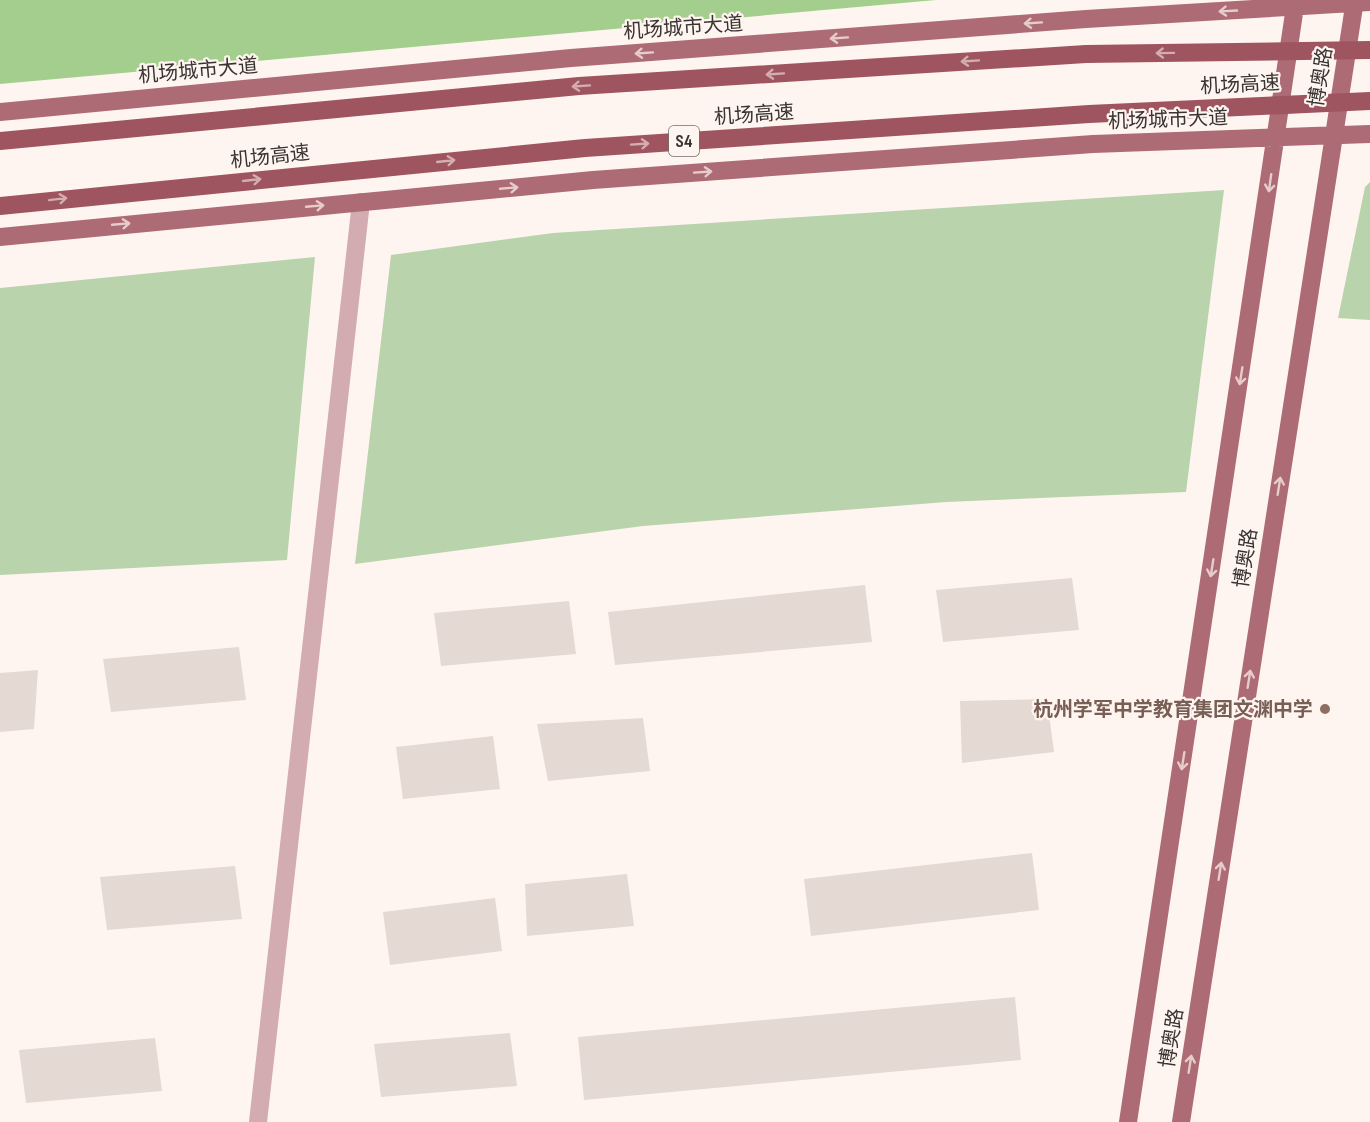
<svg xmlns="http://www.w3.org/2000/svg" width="1370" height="1122" font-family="'Sofia Sans Condensed','Noto Sans SC',sans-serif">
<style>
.green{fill:#b9d3ac}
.forest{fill:#a4ce8e}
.building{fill:#e5d9d3}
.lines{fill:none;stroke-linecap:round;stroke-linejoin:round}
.street{stroke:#d2acb0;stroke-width:18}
.primary{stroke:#ad6c75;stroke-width:18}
.highway-bridge{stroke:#9e5560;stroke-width:18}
.oneway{stroke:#e6cccb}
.oneway2{stroke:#d3adaf}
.education-dot{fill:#8d6e63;stroke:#fff5f0;stroke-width:2}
.labels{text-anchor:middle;stroke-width:4.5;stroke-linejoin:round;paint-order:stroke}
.shield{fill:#fff5f0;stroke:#746e6b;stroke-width:1.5}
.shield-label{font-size:18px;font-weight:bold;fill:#393432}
.street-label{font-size:20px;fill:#393432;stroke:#fff5f0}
.education-label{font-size:20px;font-weight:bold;fill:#785e54;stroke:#fff5f0;text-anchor:end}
</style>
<rect width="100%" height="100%" fill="#fff5f0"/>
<path class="green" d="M1370,182V320L1338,318L1365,187Z
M1224,190L1186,492L946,502L643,526L355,564L391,255L553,233Z
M315,257L287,560L0,575V288Z"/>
<path class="forest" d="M0,0H936L0,84Z"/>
<path class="building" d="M1072,578L1079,630L943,642L936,590Z
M865,585L872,642L615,665L608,612Z
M569,601L576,654L441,666L434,613Z
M239,647L246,700L111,712L103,659Z
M38,670L34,729L0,732V673Z
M1047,699L1054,752L962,763L960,701Z
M643,718L650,771L548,781L537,724Z
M493,736L500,789L403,799L396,747Z
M1032,853L1039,910L811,936L804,879Z
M235,866L242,919L107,930L100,877Z
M627,874L634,926L527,936L525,884Z
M495,898L502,951L390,965L383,912Z
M1015,997L1021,1060L584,1100L578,1037Z
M510,1033L517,1086L381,1097L374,1044Z
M155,1038L162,1091L26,1103L19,1050Z"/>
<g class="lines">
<path class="street" d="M258,1122L361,202"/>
<path class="primary" d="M0,112L571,58L1086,19L1370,2
M0,237L593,180L1093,144L1370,134
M1128,1122L1296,0
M1181,1122L1355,0"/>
<path class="highway-bridge" d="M0,141L579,86L1086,54L1370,50
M0,206L585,148L1089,114L1370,101"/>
</g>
<defs><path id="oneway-shaft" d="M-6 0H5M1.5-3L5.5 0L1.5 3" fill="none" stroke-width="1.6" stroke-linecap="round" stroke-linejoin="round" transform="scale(1.5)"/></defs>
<g class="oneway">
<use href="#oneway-shaft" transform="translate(1228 11) rotate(177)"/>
<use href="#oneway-shaft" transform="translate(1033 23) rotate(176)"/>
<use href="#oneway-shaft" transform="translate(839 38) rotate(176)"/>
<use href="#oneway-shaft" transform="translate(644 53) rotate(176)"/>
<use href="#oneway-shaft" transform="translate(703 172) rotate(-4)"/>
<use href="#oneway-shaft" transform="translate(1270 183) rotate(98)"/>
<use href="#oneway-shaft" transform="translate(509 188) rotate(-5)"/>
<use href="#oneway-shaft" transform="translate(315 206) rotate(-5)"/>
<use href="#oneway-shaft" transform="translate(121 224) rotate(-5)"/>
<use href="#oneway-shaft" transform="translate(1241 376) rotate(99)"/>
<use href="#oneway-shaft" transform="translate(1279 486) rotate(-81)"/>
<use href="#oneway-shaft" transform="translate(1212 568) rotate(99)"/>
<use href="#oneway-shaft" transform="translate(1249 679) rotate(-81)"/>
<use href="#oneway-shaft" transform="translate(1183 761) rotate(99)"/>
<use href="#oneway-shaft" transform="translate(1220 871) rotate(-81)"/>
<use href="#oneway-shaft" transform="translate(1190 1064) rotate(-81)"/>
</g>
<g class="oneway2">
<use href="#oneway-shaft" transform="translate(1165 53) rotate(179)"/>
<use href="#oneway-shaft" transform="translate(970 61) rotate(176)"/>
<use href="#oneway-shaft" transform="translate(775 74) rotate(176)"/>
<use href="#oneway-shaft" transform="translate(581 86) rotate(176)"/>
<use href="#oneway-shaft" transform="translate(640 144) rotate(-4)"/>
<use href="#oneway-shaft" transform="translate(446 161) rotate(-6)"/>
<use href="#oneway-shaft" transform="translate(252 180) rotate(-6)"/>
<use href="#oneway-shaft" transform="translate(58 199) rotate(-7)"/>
</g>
<circle class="education-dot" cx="1325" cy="709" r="6"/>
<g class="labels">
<rect class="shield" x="669" y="126" width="30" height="30" rx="4.5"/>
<g class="shield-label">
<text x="684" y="147">S4</text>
</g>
<g class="street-label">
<text transform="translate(683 27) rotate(-4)" y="7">机场城市大道</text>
<text transform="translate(198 70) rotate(-5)" y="7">机场城市大道</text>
<text transform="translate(1320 77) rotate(-81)" y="7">博奥路</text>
<text transform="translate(1240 84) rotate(-3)" y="7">机场高速</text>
<text transform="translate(754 114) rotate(-4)" y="7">机场高速</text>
<text transform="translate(1168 119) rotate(-2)" y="7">机场城市大道</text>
<text transform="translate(270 156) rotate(-6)" y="7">机场高速</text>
<text transform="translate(1245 558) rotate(-81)" y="7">博奥路</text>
<text transform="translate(1171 1038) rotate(-81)" y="7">博奥路</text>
</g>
<g class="education-label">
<text x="1313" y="716">杭州学军中学教育集团文渊中学</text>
</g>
</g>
</svg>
